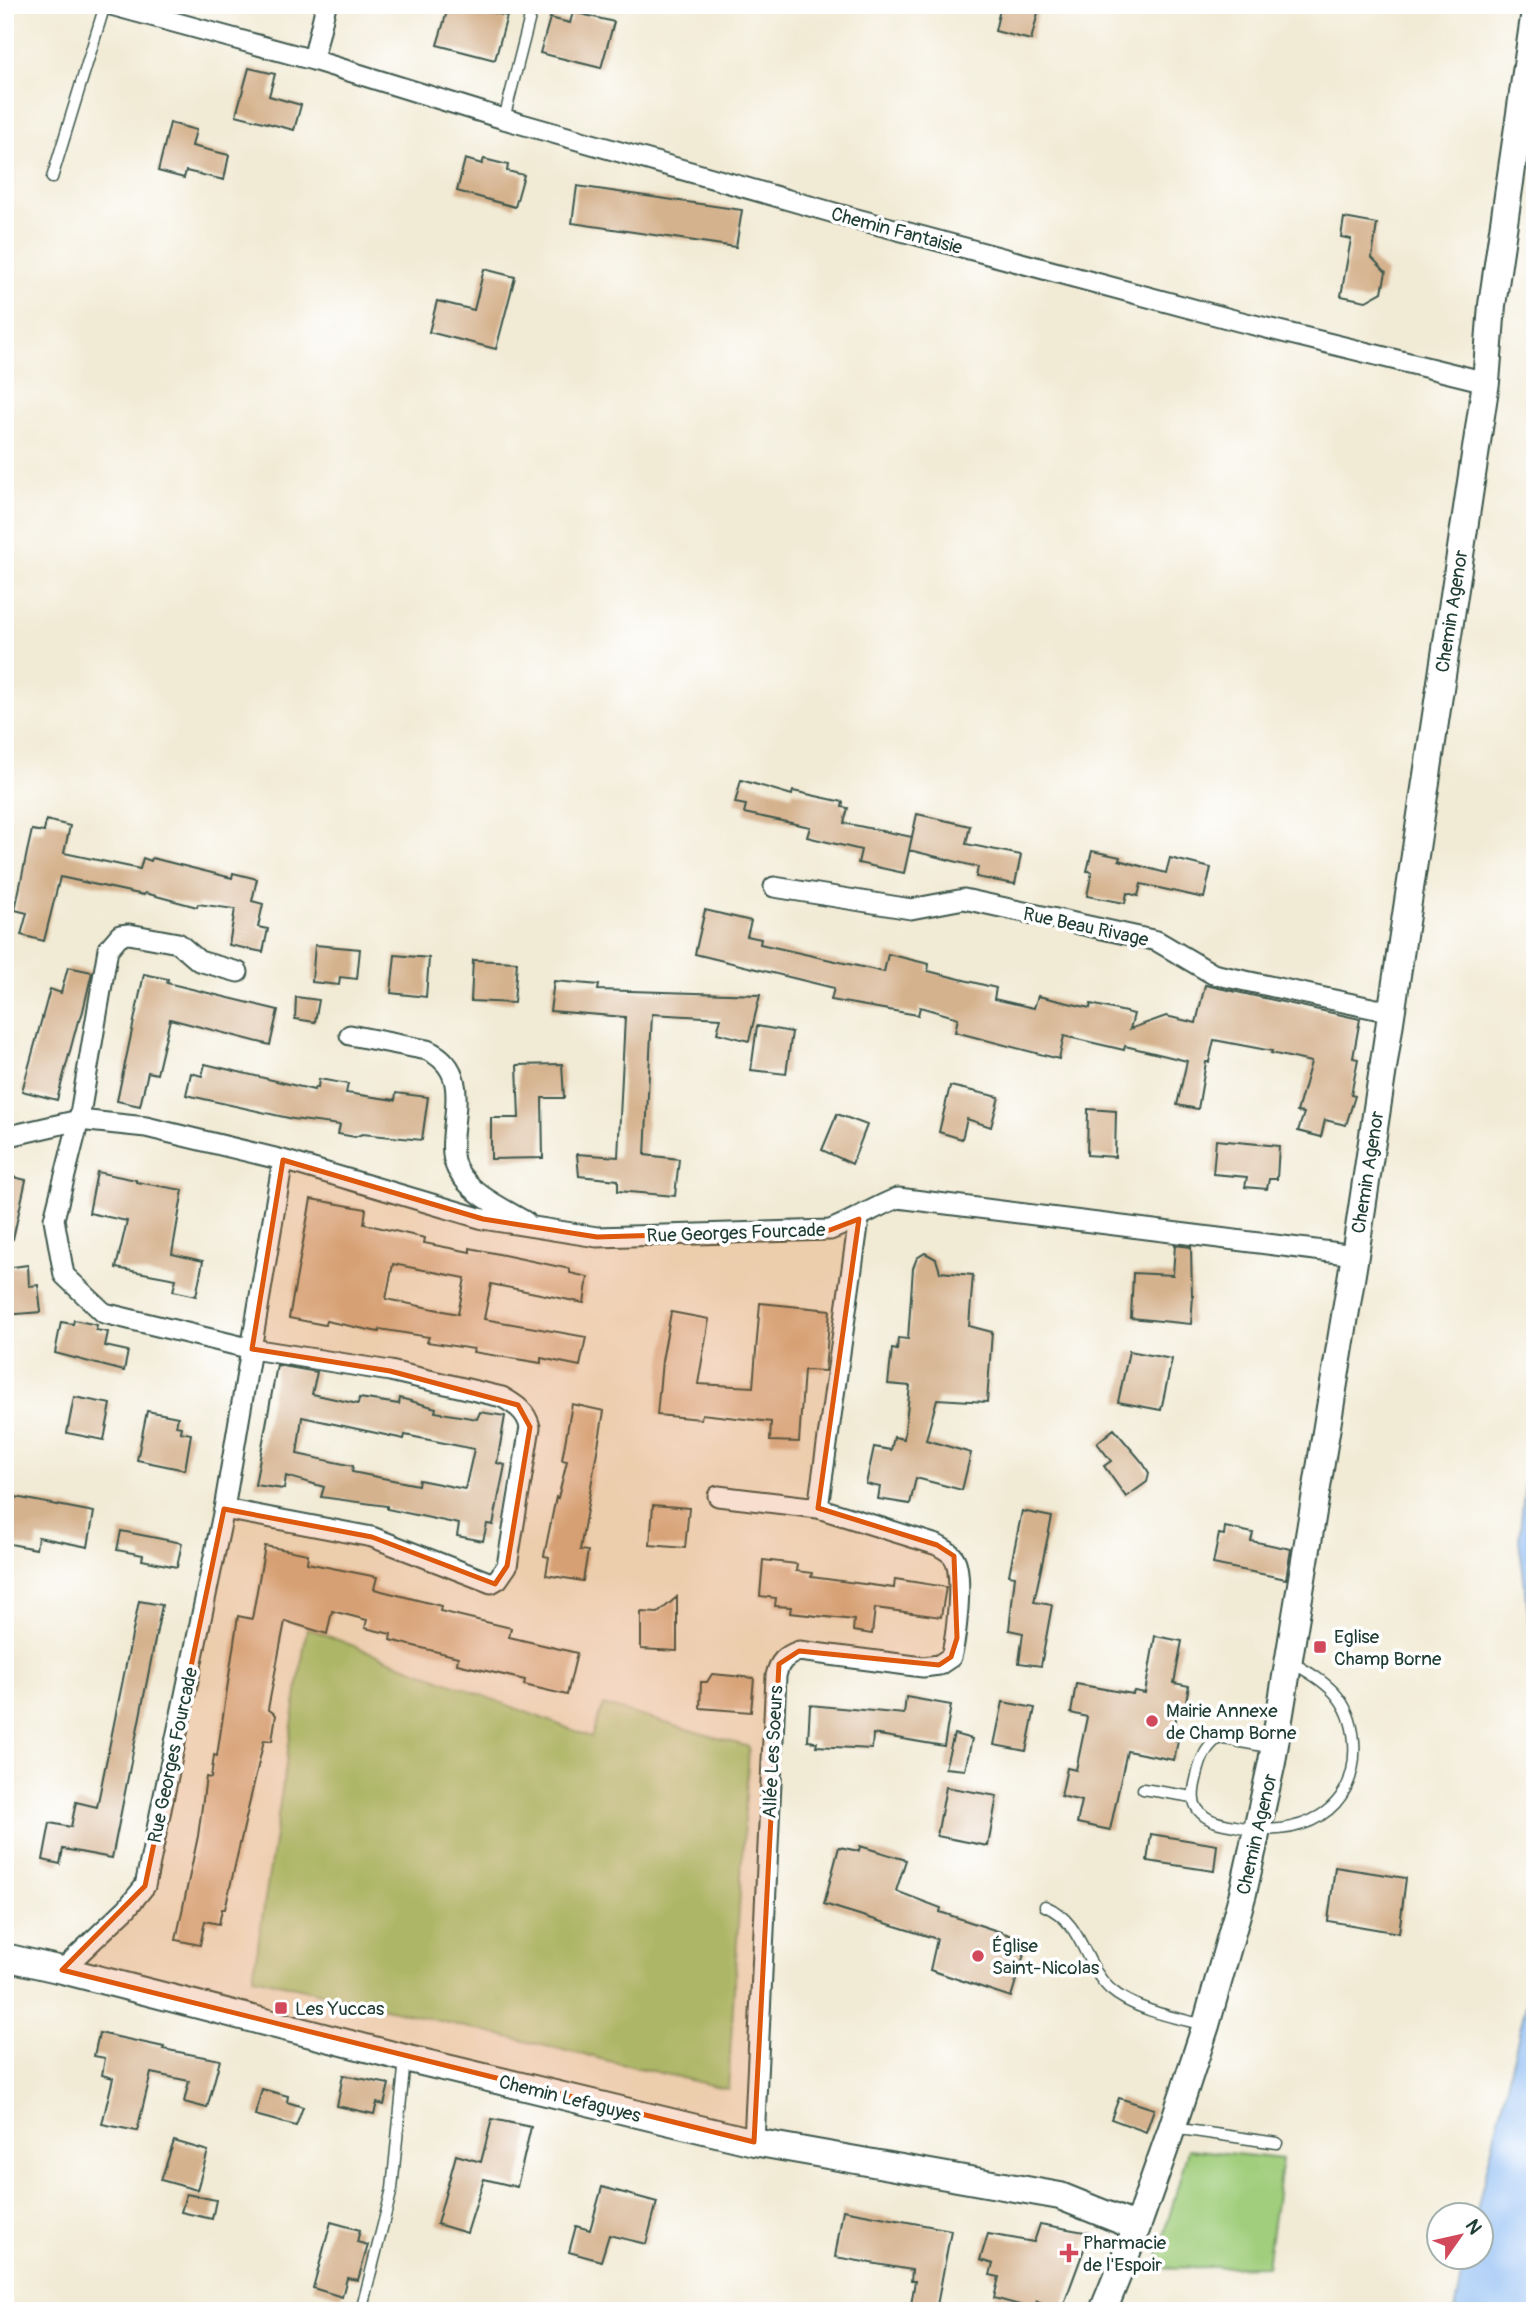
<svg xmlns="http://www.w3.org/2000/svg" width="1540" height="2316" font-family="Pangolin,sans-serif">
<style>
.green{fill:#a0ce7c;stroke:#608658;stroke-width:2}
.water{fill:#86b7f2;stroke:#527a93;stroke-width:2}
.building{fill:#d5b28e;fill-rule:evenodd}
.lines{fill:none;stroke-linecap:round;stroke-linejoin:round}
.service-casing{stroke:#3e574c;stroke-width:13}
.minor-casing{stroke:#3e574c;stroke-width:23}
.secondary-casing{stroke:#3e574c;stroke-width:30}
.service{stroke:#fff;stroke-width:10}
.minor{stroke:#fff;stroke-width:19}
.secondary{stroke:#fff;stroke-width:26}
.marked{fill:#de580e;fill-opacity:0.2;stroke:#de580e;stroke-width:5;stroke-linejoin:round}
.poi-dot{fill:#d1495b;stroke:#fff;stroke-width:2.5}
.labels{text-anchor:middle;stroke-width:7;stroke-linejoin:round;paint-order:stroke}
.street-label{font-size:19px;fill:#1f3d34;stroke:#fff}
.poi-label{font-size:19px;fill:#1f3d34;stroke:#fff;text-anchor:start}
</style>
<rect width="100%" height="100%" fill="#fff"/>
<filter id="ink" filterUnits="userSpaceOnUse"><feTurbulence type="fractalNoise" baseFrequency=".0143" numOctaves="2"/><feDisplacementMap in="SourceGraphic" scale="14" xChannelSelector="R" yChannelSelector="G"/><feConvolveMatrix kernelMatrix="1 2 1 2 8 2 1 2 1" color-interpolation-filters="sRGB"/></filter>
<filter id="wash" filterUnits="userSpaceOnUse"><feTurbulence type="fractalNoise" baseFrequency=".00686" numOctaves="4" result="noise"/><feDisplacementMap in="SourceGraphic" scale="28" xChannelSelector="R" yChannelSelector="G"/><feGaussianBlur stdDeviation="1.57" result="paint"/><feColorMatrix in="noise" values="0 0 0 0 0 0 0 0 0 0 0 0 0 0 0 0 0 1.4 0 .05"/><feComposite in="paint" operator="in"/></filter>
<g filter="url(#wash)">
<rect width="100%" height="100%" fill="#f1ead4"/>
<path class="green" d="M307,1628L591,1737L603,1705L749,1747L728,2089L253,1977Z
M1188,2149L1282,2159L1267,2266L1155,2268Z"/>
<path class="water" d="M1535,1386V1662L1519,1540Z
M1535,1967V2311H1455L1466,2257L1480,2256V2214H1476Z"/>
<g id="blocks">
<path class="building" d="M449,5H480L479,9L507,16L495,60L437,45Z
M1001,5H1040L1031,40L995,31Z
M573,12L614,22L601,68L540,53L550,18L570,23Z
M249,68L275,74L269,96L301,105L294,130L236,115Z
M170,123L196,130L192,146L229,155L224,180L186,171L184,178L158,171Z
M465,159L482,164L484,159L508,165L507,171L524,175L515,207L457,191Z
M577,186L742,210L736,247L572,223Z
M1344,218L1377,224L1372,258L1386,272L1382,292L1366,301L1341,296L1351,239L1341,237Z
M484,269L515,277L496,349L429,332L437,301L474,310Z
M741,780L792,795L793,791L843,802L842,807L848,808L844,823L912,837L904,873L858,863L861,850L807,837L810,827L744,813L746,805L735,803Z
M917,814L970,826L966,844L1021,855L1015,884L976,877L978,867L909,850Z
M46,820L70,826L64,853L140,869L143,858L151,861L152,858L232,878L233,873L257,879L252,901L263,904L258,927L268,929L263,952L229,945L235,909L198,904L197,907L145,893L144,895L60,877L44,941L21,935L27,913L15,910L27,852L32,830L44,832Z
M1092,851L1120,857L1119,860L1166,873L1170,858L1211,868L1204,898L1141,884L1138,896L1127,893L1125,903L1087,896L1092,872L1087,871Z
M705,910L751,921L747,936L761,939L760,944L884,972L888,954L929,964L928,971L996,988L994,999L1034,1008L1038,996L1090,1008L1091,1004L1134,1014L1130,1029L1166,1016L1196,1023L1205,985L1360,1019L1353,1058L1358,1059L1351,1095L1355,1096L1346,1125L1325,1120L1321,1137L1298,1131L1304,1113L1297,1112L1311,1062L1271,1053L1272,1051L1214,1040L1209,1062H1206L1198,1109L1177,1105L1187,1061L1125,1046L1124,1050L1064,1036L1059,1059L955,1032L958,1018L920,1007L918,1015L831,1000L834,988L695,954Z
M315,945L360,949L357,979L340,977L339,985L312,982Z
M395,955L429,958L426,997L391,993Z
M473,960L517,962L514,1003L471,1001Z
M68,967L92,972L83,1011L80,1021H78L57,1100L22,1091L50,989L61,993Z
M144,974L168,979L167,983L278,1010L270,1045L170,1019L157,1074L148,1072L140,1106L117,1101Z
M554,981L599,985L598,990L760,995L749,1041L717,1033L721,1018L652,1014L645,1155L679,1159L675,1196L618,1191V1180L579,1176L577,1154L618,1157L625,1017L550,1011Z
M296,997L319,1000L315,1022L295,1019Z
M757,1026L792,1032L786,1074L751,1070Z
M205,1064L314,1090L315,1087H318L319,1079L348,1084L346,1093L395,1100L396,1093L428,1097L422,1140L362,1134L355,1137L338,1134L340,1125L293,1119L186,1095L191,1073L202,1076Z
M562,1064L564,1098H542L543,1158L491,1159V1118H519L517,1065Z
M950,1086L999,1097L991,1127L967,1119L962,1139L939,1132Z
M1088,1109L1116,1111L1115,1157L1087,1155Z
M837,1114L867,1125L852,1164L822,1150Z
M1216,1140L1279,1146L1277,1179H1269L1267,1189L1245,1187L1247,1177L1213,1174Z
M97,1172L136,1180V1182L183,1190L172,1254L203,1261L196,1296L173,1291L176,1279L116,1268L127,1221L89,1213Z
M5,1175L26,1180L13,1239L5,1238Z
M311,1199L366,1209L364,1224L425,1238L424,1243L470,1252V1248L570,1269V1273L588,1277L584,1303L491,1284L484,1319L586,1337L580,1366L541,1358V1363L473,1352L474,1349L427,1342L429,1337L380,1329L379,1332L326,1321L325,1325L289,1318ZM393,1264L465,1278L458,1314L386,1299Z
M1175,1245L1191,1247L1192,1296H1193L1191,1324L1131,1318L1133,1273L1173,1275Z
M925,1253L936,1259L940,1272L973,1275L969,1326L992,1332L987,1402L937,1399L926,1440L971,1453L962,1490L916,1478L910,1504L878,1499L880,1487L866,1484L874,1447L891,1450L894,1437L904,1439L910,1386L888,1384L892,1349L897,1350L898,1338L908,1339L913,1268L917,1258Z
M28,1265L29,1286L38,1285L41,1312L5,1315V1292H8L5,1268Z
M760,1303L830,1310L825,1371L804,1370L799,1442L770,1441L771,1422L702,1414L701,1419L657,1415L662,1361L671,1312L709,1319L698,1384L753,1387Z
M74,1320L97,1325L96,1330L108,1332L105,1346L128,1351L124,1371L55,1353L61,1322L73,1324Z
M1129,1351L1172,1359L1161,1410L1118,1402Z
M277,1365L317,1372L312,1394L358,1404L359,1398L399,1404L400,1398L436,1408L435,1412L477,1419L480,1412L505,1416L497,1463L505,1465L493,1525L487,1524L483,1541L457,1536L459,1524L387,1509V1506L321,1497L324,1487L286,1476L284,1489L255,1485ZM302,1417L404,1439L405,1435L474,1449L465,1489L419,1480L418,1485L352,1472L353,1466L297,1454Z
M74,1397L111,1404L104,1440L67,1433Z
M572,1404L604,1411L580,1550L588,1551L583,1581L546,1575L549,1557L544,1556L556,1497L558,1498L567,1461L562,1460Z
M147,1411L178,1417L176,1426L181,1427L180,1432L191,1434L185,1470L137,1460Z
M1114,1429L1143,1463L1149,1473L1147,1482L1126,1497L1104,1466L1111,1461L1097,1443Z
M5,1495L94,1512L88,1547L38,1537L36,1549L5,1543Z
M653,1505L689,1508L685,1548L650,1545Z
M1022,1511L1052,1517L1034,1602L1052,1605L1041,1666L1019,1663L1023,1633L1009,1630L1015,1576L1009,1575Z
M1225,1527L1253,1533L1251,1541L1291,1549L1286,1579L1213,1564L1219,1534L1224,1535Z
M121,1531L182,1543L177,1567L142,1560L143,1555L117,1550Z
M265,1546L308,1554L307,1563L377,1577L374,1589L441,1606L440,1611L511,1628L509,1637L577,1653L567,1695L524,1685L525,1680L457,1664L458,1657L390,1640L391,1634L365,1628L367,1620L332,1611L327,1634L285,1621L268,1709L276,1715L272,1741L264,1740L225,1909H222L219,1924L205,1921L200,1945L176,1940L198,1836L206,1777L211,1778L214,1755L217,1756L238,1616L252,1619Z
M763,1560L797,1564L796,1571L812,1573L811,1577L894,1588L895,1579L946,1587L941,1617L875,1608L872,1634L853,1631L854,1620L790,1613L791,1607L775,1606L776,1598L760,1596Z
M677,1597V1651L641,1649V1612L658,1613Z
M139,1601L162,1605L112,1858L63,1849L60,1864L43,1860L50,1823L71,1827L76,1802L97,1807Z
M1155,1636L1182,1641L1174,1683L1189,1686L1185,1706L1179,1704L1172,1739L1178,1741L1174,1760L1127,1751L1110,1830L1077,1823L1082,1801L1061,1796L1067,1768L1076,1770L1087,1717L1071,1713L1076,1684L1133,1694L1134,1691L1145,1693Z
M712,1674L754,1678L751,1712L700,1708L701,1682H707Z
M906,1697L951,1705L944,1746L873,1734L872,1749L816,1746L817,1742L808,1741L810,1705L904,1714Z
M1003,1702L1035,1708L1026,1751L994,1745Z
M954,1734L972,1739L965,1770L945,1768Z
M946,1787L997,1796L988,1846L937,1836Z
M1151,1834L1217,1845L1214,1871L1147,1861Z
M860,1846L906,1860L896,1891L941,1908L940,1912L1028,1941L1011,1997L930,1970L937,1939L824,1904L839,1847L859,1851Z
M1335,1867L1406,1878L1399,1933L1328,1921Z
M99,2033L164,2047L163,2049L220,2060L207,2108L184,2102L189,2081L151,2073L137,2131L102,2124L113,2078L102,2075L105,2058L94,2056Z
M343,2075L389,2084L384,2105L377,2103L374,2114L337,2106Z
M262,2089L288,2096L287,2102L303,2107L296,2126L255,2115Z
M1119,2098L1154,2109L1146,2132L1111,2119Z
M492,2119L531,2127L517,2187L484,2179L467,2233L437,2224L456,2155L481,2162Z
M174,2141L208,2151L197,2190L161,2180Z
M602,2187L657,2202L646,2244L609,2235L601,2261L569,2252L576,2226L590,2230Z
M186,2194L216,2200L212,2219L181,2212Z
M843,2210L951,2230L936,2311H910L915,2281H911L912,2270L835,2257Z
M331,2222L360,2230L357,2242L368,2245L358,2280L347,2278L342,2297L313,2288Z
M1040,2224L1090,2233L1062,2309L1037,2301L1034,2309L994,2298L999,2277L990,2275L993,2264L980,2260L988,2234L1034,2242Z"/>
</g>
</g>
<g filter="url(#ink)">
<use href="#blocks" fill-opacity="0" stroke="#3e574c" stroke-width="2"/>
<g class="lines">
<g class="service-casing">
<path id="service" d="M504,119L533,5
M52,178L105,5
M1274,1748L1219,1738C1203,1748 1199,1766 1195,1784C1193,1794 1192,1805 1201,1813C1210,1822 1223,1824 1235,1826C1297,1840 1359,1814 1354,1741C1350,1697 1326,1682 1291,1662
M1143,1789L1193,1797
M1045,1906C1084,1923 1082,1963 1110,1989C1134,2010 1176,2018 1205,2025
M1173,2128L1277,2143
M361,2311L392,2189L405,2059"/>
</g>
<g class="minor-casing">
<path id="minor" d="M111,5L313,60L504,119L838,214L1238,321L1486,382
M313,60L326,5
M774,887L911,909L964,899L1157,941L1213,974L1376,1009H1391
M350,1035L427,1050C481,1074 440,1135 457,1169C470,1194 503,1208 526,1222
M5,1137L79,1120L146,1127L283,1160
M718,1496L818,1508L937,1545C942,1548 951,1552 954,1558C964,1573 956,1639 951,1657L939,1665L923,1667L799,1651C785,1656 779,1662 776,1676L754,2142
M818,1508L859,1219
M224,1509L372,1537L491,1583L498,1579L507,1566L530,1427C526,1411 516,1405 502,1397L390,1371L252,1349L104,1313L64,1275L54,1219L79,1120L108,949L120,935L129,934L178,943L199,961L238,972
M62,1970L127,1908L145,1886L224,1509L283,1160L483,1219L597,1237L830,1230C854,1221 874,1207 898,1198L1355,1255"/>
</g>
<g class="secondary-casing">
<path id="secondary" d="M5,1957L62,1970L405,2058L754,2142L1060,2196L1137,2227
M1103,2311L1137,2227L1172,2128L1206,2025L1243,1893L1272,1762L1355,1255L1486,382L1492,305L1535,11"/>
</g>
<use href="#service" class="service"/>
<use href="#minor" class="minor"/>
<use href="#secondary" class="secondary"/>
</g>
</g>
<path class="marked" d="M283,1160L483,1219L597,1237L830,1230L859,1219L818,1508L937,1545L954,1556L957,1638L951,1657L939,1665L799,1651L779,1664L754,2142L62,1970L145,1886L224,1509L372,1537L495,1584L507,1566L530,1427L518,1405L390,1371L252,1349Z"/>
<g class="poi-dot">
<rect x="1313" y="1640" width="14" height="14" rx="3.5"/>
<circle cx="1152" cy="1721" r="7"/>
<circle cx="978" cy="1956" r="7"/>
<rect x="274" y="2001" width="14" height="14" rx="3.5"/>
<path d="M1065.5 2242.5h7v7h7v7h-7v7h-7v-7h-7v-7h7z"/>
</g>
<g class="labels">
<g class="street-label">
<text transform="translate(897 230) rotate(15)" y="7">Chemin Fantaisie</text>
<text transform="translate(1451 611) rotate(-81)" y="7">Chemin Agenor</text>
<text transform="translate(1086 926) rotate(12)" y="7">Rue Beau Rivage</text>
<text transform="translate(1367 1172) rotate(-81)" y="7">Chemin Agenor</text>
<text transform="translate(736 1232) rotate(-2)" y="7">Rue Georges Fourcade</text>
<text transform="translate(772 1752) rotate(-87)" y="7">Allée Les Soeurs</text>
<text transform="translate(172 1755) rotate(-78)" y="7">Rue Georges Fourcade</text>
<text transform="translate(1256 1834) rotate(-77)" y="7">Chemin Agenor</text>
<text transform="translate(570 2098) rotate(14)" y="7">Chemin Lefaguyes</text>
</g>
<g class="poi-label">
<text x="1334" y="1643">Eglise<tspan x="1334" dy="22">Champ Borne</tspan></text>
<text x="1166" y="1717">Mairie Annexe<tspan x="1166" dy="22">de Champ Borne</tspan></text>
<text x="992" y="1952">Église<tspan x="992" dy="22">Saint-Nicolas</tspan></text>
<text x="295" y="2015">Les Yuccas</text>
<text x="1083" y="2249">Pharmacie<tspan x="1083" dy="22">de l'Espoir</tspan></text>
</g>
</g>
<rect width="1540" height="2316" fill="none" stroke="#fff" stroke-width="28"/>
<g transform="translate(1460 2236) rotate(56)"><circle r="33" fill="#ffffff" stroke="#a5b1ae" stroke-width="2"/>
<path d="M0-5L12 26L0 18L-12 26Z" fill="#d1495b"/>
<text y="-10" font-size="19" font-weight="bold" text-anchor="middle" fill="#1f3d34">N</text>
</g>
</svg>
